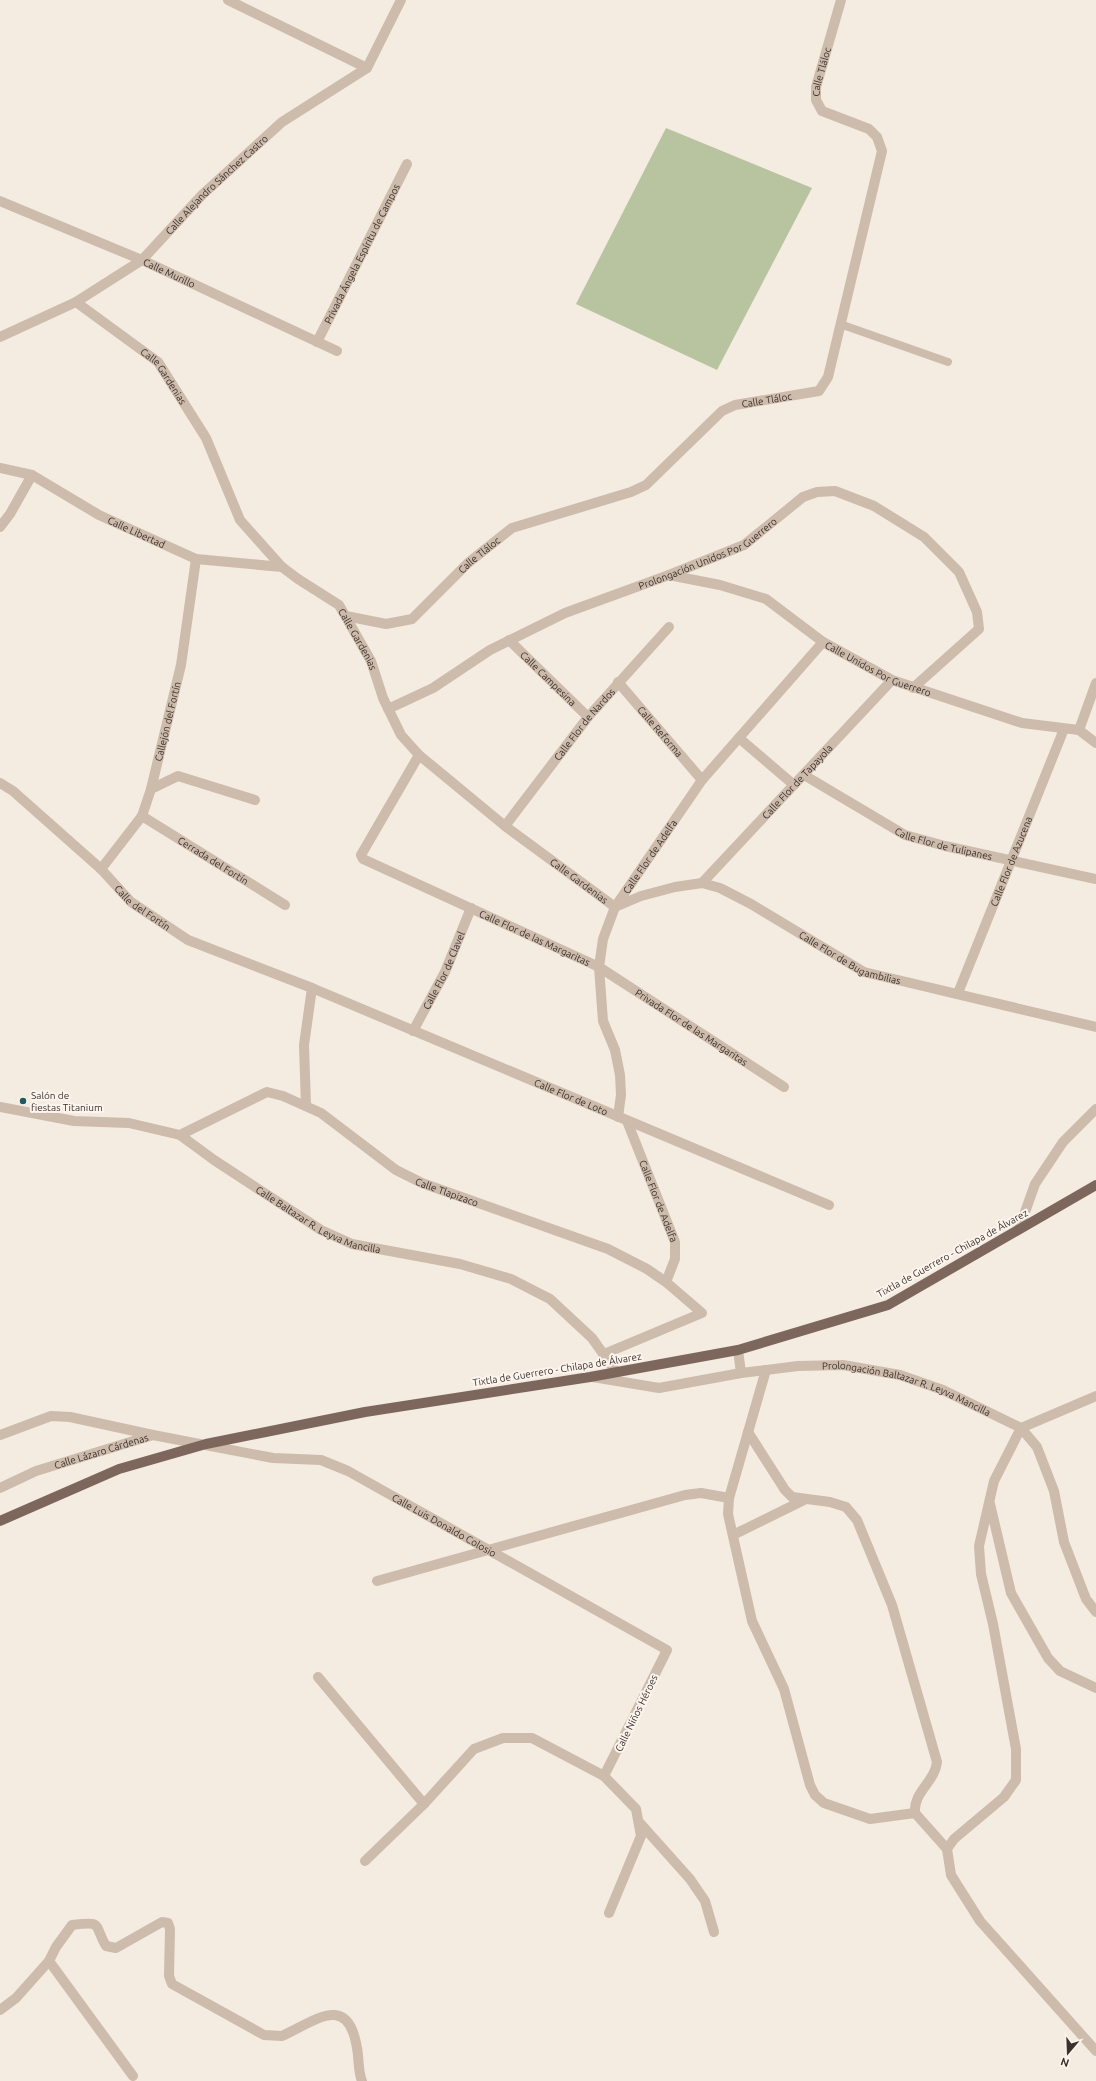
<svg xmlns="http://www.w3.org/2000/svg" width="1096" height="2081" font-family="Ubuntu,sans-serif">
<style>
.green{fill:#b8c4a0}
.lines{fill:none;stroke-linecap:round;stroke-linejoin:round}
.service{stroke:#cdbbac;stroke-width:8}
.minor{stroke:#cdbbac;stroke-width:10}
.primary{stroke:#7d675c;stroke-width:10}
.poi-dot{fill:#1f5a5e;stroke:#fbf5ee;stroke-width:1.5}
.labels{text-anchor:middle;stroke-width:4;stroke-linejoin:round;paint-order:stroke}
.street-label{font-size:10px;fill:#3b302b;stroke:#fbf5ee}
.poi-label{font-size:10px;fill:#3b302b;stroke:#fbf5ee;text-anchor:start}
</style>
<rect width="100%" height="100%" fill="#f4ebe1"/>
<path class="green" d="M666,128L812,188L717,370L576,304Z"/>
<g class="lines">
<path class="service" d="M840,324L948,362"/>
<g class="minor">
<path d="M228,0L367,68"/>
<path id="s1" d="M0,201L142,260L337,351"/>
<path id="s2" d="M76,302L158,362L206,438L240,520L282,567L298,579L339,605L371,661L383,698L401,735L419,755L505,826L615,907L641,896L675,887L702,883L720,888L751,904L864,972L1096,1027"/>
<path id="s3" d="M0,337L76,302L142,260L202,195L282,122L367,68L401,0"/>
<path id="s4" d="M317,342L407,164"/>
<path id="s5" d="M0,468L32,475L99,515L196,559L282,567"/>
<path d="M0,527L10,514L32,475"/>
<path id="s6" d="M669,575L720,585L766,599L823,642L892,680L1022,723L1079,730L1096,743"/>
<path id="s7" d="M346,616L386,624L412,619L468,563L512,528L631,492L646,485L722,411L735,405L819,391L828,377L882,151L877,137L869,129L822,111L816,100V87L841,0"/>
<path id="s8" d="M509,640L588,717"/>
<path id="s9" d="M618,682L702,780"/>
<path id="s10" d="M388,709L433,688L490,650L565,613L669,575L744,545L803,497L817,492L835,491L874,506L924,537L959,572L977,612L979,629L913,688"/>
<path d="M1079,730L1096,683"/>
<path d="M739,738L794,785"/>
<path id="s11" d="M419,755L361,855L363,859L599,967L784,1087"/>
<path id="s12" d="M804,775L905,835L945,846L1096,879"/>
<path id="s13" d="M0,783L13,791L101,869L131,902L188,940L312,988L829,1205"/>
<path d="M151,789L178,776L255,800"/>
<path id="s14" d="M142,816L285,905"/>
<path id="s15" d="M505,826L588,717L669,627"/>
<path id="s16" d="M101,869L142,816L151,789L181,665L196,559"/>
<path id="s17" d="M702,883L892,680"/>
<path id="s18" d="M958,993L1064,729"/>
<path id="s19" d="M413,1031L445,972L471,908"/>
<path d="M306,1106L304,1045L312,988"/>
<path id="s20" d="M0,1107L74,1121L129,1123L180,1135L214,1160L321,1230L352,1244L460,1264L511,1279L550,1299L592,1338L616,1372"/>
<path id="s21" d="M618,1117L621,1095L620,1075L615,1050L603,1021L599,967L603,939L615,907L702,780L823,642"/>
<path id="s22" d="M627,1121L675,1242V1259L666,1282"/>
<path id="s23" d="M180,1135L267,1092L283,1096L321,1113L396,1170L422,1183L608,1249L647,1269L666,1282L702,1313L604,1354"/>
<path d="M1019,1229L1035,1184L1063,1142L1096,1109"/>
<path d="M738,1350L741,1373"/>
<path d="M766,1370L729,1498L728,1514L752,1621L784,1689L810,1785L815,1795L824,1803L870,1819L915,1813"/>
<path id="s24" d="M593,1377L659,1388L741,1373L798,1366L843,1365L900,1375L943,1390L1021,1428L1037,1447L1054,1491L1064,1542L1086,1599L1096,1612"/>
<path d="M1096,1396L1021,1428L994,1481L979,1546L981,1574L993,1624L1016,1749V1780L1004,1797L954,1839L947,1849L951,1875L980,1921L1096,2051"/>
<path d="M748,1432L785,1490L792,1497L830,1502L846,1507L857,1520L892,1605L937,1762C935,1782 913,1792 915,1813L947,1849"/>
<path d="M0,1435L51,1416L70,1417L153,1435"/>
<path id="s25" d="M0,1488L36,1471L153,1435L273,1458L321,1460L348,1471L667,1650L604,1776"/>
<path d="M990,1504L1011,1593L1048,1658L1060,1671L1096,1688"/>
<path d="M733,1535L804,1500"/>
<path d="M377,1581L685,1495L701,1493L729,1498"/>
<path d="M318,1677L424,1804"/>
<path d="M640,1823L690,1879L705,1901L714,1932"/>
<path d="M365,1861L424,1804L474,1749L503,1738H532L604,1776L636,1809L641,1836L609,1913"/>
<path d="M49,1961L133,2076"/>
<path d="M0,2010L16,1998L49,1961L56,1947L72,1925C104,1921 93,1924 106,1946L116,1948L162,1922L168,1923L170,1929L169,1976L172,1984L264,2035L282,2036C315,2021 348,1992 357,2048C359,2058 358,2072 362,2081"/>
</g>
<path class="primary" d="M0,1521L119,1469L206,1444L365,1412L590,1377L738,1350L888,1305L1096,1185"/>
</g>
<circle class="poi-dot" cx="23" cy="1101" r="4"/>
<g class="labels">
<g class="street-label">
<text dy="4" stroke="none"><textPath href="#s7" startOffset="916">Calle Tláloc</textPath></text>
<text dy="4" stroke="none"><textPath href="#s3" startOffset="268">Calle Alejandro Sánchez Castro</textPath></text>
<text dy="4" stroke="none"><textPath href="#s4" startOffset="99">Privada Ángela Espíritu de Campos</textPath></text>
<text dy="4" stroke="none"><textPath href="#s1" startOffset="184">Calle Murillo</textPath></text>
<text dy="4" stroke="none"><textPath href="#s2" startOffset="116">Calle Gardenias</textPath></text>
<text dy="4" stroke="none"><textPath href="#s7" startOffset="496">Calle Tláloc</textPath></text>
<text dy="4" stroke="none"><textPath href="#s5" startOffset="152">Calle Libertad</textPath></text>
<text dy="4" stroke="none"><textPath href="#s10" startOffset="357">Prolongación Unidos Por Guerrero</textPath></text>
<text dy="4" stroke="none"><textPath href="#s7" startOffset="160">Calle Tláloc</textPath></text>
<text dy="4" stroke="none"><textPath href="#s2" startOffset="451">Calle Gardenias</textPath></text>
<text dy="4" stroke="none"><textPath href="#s6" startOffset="233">Calle Unidos Por Guerrero</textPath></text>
<text dy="4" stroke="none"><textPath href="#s8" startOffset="55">Calle Campesina</textPath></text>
<text dy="4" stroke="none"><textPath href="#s16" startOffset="165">Callejón del Fortín</textPath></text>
<text dy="4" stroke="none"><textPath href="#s15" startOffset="129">Calle Flor de Nardos</textPath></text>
<text dy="4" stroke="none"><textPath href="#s9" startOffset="65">Calle Reforma</textPath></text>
<text dy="4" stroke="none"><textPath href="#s17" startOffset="139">Calle Flor de Tapayola</textPath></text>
<text dy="4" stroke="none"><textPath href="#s12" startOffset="157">Calle Flor de Tulipanes</textPath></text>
<text dy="4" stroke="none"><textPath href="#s21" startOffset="277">Calle Flor de Adelfa</textPath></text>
<text dy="4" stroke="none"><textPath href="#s14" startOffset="84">Cerrada del Fortín</textPath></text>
<text dy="4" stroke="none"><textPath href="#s18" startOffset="142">Calle Flor de Azucena</textPath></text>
<text dy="4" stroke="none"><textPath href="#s2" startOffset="787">Calle Gardenias</textPath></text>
<text dy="4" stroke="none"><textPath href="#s13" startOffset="190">Calle del Fortín</textPath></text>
<text dy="4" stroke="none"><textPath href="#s11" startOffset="309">Calle Flor de las Margaritas</textPath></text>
<text dy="4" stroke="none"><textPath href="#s2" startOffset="1089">Calle Flor de Bugambilias</textPath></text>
<text dy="4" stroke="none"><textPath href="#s19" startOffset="68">Calle Flor de Clavel</textPath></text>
<text dy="4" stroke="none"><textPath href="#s11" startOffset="490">Privada Flor de las Margaritas</textPath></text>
<text dy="4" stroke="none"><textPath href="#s13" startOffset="660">Calle Flor de Loto</textPath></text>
<text dy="4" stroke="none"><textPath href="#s23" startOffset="305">Calle Tlapizaco</textPath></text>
<text dy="4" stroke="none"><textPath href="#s22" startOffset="86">Calle Flor de Adelfa</textPath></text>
<text dy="4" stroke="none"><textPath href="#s20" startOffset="346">Calle Baltazar R. Leyva Mancilla</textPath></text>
<text transform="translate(952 1253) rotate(-29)" y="4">Tixtla de Guerrero - Chilapa de Álvarez</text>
<text transform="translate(557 1369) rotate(-9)" y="4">Tixtla de Guerrero - Chilapa de Álvarez</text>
<text dy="4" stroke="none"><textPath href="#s24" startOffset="320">Prolongación Baltazar R. Leyva Mancilla</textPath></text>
<text dy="4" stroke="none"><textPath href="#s25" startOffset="108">Calle Lázaro Cárdenas</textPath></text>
<text dy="4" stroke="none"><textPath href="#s25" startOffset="472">Calle Luis Donaldo Colosio</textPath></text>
<text transform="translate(636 1713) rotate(-64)" y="4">Calle Niños Héroes</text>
</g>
<g class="poi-label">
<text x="31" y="1099">Salón de<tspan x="31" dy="12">fiestas Titanium</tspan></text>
</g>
</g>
<g transform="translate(1068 2053) rotate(199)" stroke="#fbf5ee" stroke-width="3" paint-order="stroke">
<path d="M0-3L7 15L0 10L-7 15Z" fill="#3b302b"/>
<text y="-6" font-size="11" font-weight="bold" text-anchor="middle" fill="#3b302b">N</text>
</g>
</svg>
